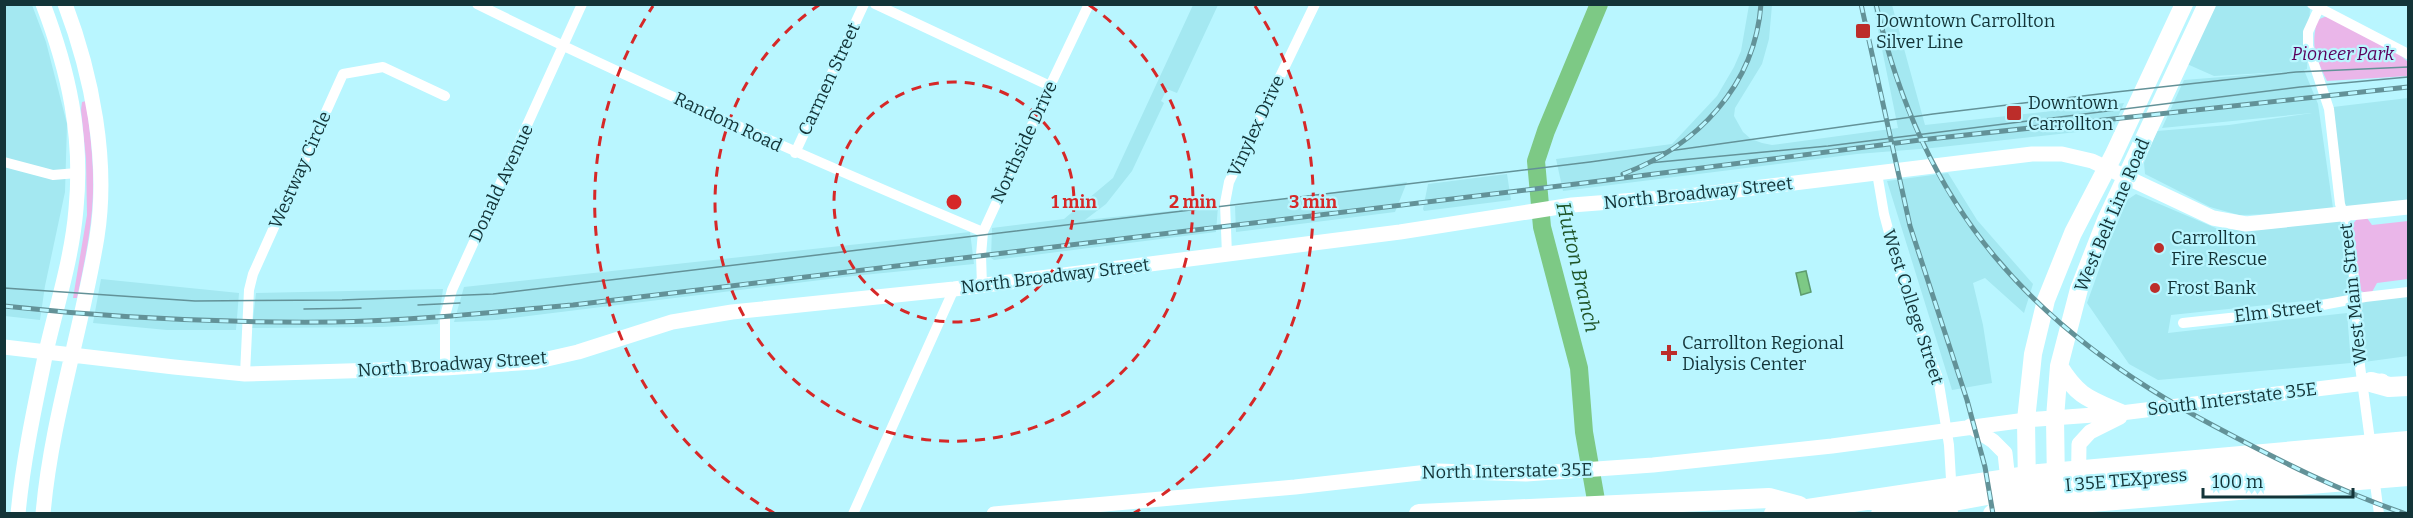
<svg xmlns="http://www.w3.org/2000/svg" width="2413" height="518" font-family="Bitter,serif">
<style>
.built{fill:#a4e8f1}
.green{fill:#eab6e9}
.water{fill:#7dc985;stroke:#5d9c6e;stroke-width:1.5}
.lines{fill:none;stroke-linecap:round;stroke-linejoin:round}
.river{stroke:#7dc985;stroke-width:18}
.street{stroke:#fff;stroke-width:10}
.secondary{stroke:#fff;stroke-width:15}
.primary{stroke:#fff;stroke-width:18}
.highway{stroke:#fff;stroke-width:20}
.tram{stroke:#639298;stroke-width:1.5}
.rail-casing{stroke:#639298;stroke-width:5}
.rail{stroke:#b9f6ff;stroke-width:3;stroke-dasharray:9;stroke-linecap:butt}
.ring{fill:none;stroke:#d62828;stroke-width:3;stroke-dasharray:10 8}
.poi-dot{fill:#bc2d2a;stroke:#b9f6ff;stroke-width:2}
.labels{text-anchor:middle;stroke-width:4.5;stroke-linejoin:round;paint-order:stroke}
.poi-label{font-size:18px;fill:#133438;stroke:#b9f6ff;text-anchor:start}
.park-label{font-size:18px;font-style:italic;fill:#5b015d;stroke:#b9f6ff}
.street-label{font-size:18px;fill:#133438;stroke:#b9f6ff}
.water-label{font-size:20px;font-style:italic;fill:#1f5428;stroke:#b9f6ff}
.centre{fill:#d62828;stroke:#b9f6ff;stroke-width:3}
.ring-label{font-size:18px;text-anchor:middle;font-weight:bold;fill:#d62828;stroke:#b9f6ff;stroke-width:4.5;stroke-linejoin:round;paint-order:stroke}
</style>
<rect width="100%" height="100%" fill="#b9f6ff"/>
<path class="built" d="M2303,4L2310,8L2307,69L2304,70L2318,104L2333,208L2277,214L2239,215L2210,207L2145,174L2144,163L2157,131L2229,125L2312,113L2162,128L2184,80L2299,71L2214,76L2187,64L2216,5Z
M5,5H32L46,42L67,124L65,192L45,286L40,320L5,316Z
M1193,5H1218L1177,93L1167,89L1161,101L1164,103L1132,171L1106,204L1085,220L1218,206L1216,232L994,260L991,258L992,228L1064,219L1113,178Z
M1749,5H1772L1769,39L1762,64L1735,108L1734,116L1743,132L1751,139L1762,143L1772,145L1898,128L1873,5H1892L1925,125L2124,103L2113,128L1932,148L1857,154L1563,191L1556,159L1672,144L1717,96L1734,67L1741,51Z
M2408,98V201L2345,208L2333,107Z
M1948,173L1977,220L2033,284L2024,313L1985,278L1973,283L1983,325L1992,383L1952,390L1887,181Z
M1507,174L1511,200L1424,211L1423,209L1428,184Z
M1407,182L1395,212L1236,232L1235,206Z
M2136,194L2218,229L2257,230L2343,220L2352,296L2171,315L2168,333L2347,313L2351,363L2158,380L2129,364L2087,303L2105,253L2127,200Z
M970,232L974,264L853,276L496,320L454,322L464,287Z
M101,279L239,293L236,330H167L93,323Z
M443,289L438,324L382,327L252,328L256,293Z
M2408,295V356L2364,362L2360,302Z"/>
<path class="green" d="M2327,16L2400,55L2408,62V76L2327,81C2315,56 2311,48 2317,20Z
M86,101C90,132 94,162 93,193C92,229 84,264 77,298H73L87,215L86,159L81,110L82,102Z
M2367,218L2372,225L2408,221V279L2377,283L2372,292H2363L2360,290L2352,225L2357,219Z"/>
<path class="water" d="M1806,271L1811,292L1801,295L1796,273Z"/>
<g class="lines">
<path class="river" d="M1592,514L1596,500L1584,432L1579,368L1542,227L1536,161L1546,131L1599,4"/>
<path class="street" d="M477,4C643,86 812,160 983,232
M875,4L1050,86
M2312,4L2408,54
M2319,8L2308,32V46L2329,109L2340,204L2348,228L2355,286L2360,366L2371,448
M795,153L864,4
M4,162L53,175L77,173
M1877,173L1884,214L1905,292L1938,378L1949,445L1953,514
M1227,255L1225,203L1229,182L1315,4
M982,286L981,255L983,232L1050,86L1089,4
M2183,323L2285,312L2365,297L2408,292
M445,368V316L452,290L582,4
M245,374L249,290L253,274L343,74L383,67L445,96
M2374,476L2379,514
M853,514L954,289"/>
<path class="secondary" d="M4,347L174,367L245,374L445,368L534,362L578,352L672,322L732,312L954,289L1400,232L1572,205L1688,196L2032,154H2062L2092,161L2213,218L2246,224L2408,207
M1970,426L1993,441L2005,453L2009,490
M18,514C23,460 35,405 46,352C57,304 72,258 76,209C83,136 69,72 43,4
M43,514C51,420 82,329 97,237C109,161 92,75 65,4
M994,514L1295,487L1437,471L1526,474L1653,465L1832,446L2026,420L2121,413L2382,381
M2078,514L2079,444L2090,432L2120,417"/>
<path class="primary" d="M2059,366C2078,397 2089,399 2121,413
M2056,485L2055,418L2059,366L2079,289L2106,220L2207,4
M2027,489L2026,420L2033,354L2046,300L2073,233L2113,156L2184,4"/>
<path class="highway" d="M2371,382L2389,387L2408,386
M1419,514L1769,498L1799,506
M1774,514L2039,474L2408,441
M1881,514L1987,495L2105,481L2408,456
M1993,514L2043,506L2408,476"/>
<path class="tram" d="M1649,163L1828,146L2300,87L2408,77
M4,288L195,301L342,300L493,294L1590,162L1933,114L2116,92L2296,72L2408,67
M418,305L460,303
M304,309L361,308"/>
<g class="rail-casing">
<path id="rail" d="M1861,4L1910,226L1967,400L1985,467L1993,514
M1876,4C1923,211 2032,329 2216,427C2278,460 2339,491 2406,514
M1623,174C1697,146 1755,86 1761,4
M4,306C113,318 223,323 332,322C413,321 493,312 573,305L1576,184L1920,140L2408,87"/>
</g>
<use href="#rail" class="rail"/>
</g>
<g class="ring">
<circle cx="954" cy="202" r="120"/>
<path d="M1089 5A239 239 0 1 1 819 5"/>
<path d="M774 513A359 359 0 0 1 653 6M1255 6A359 359 0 0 1 1134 513"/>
</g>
<g class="poi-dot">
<rect x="1855" y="23" width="16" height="16" rx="3"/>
<rect x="2006" y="105" width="16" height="16" rx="3"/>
<circle cx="2159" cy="248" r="6"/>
<circle cx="2155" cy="288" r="6"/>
<path d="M1666 344h6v6h6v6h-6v6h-6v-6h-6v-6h6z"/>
</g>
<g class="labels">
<g class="poi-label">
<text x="1876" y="27">Downtown Carrollton<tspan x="1876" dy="21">Silver Line</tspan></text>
<text x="2028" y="109">Downtown<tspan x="2028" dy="21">Carrollton</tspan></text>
<text x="2171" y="244">Carrollton<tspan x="2171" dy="21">Fire Rescue</tspan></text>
<text x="2167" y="294">Frost Bank</text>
<text x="1682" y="349">Carrollton Regional<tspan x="1682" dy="21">Dialysis Center</tspan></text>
</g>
<g class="park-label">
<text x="2343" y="60">Pioneer Park</text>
</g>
<g class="street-label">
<text transform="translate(829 79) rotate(-65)" y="6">Carmen Street</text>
<text transform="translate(728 122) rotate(25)" y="6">Random Road</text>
<text transform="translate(1256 126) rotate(-65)" y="6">Vinylex Drive</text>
<text transform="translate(1024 142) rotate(-65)" y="6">Northside Drive</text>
<text transform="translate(300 170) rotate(-66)" y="6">Westway Circle</text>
<text transform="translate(501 183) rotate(-65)" y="6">Donald Avenue</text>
<text transform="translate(1698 193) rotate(-6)" y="6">North Broadway Street</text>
<text transform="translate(2112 215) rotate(-67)" y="6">West Belt Line Road</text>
<text transform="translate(1055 276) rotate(-7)" y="6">North Broadway Street</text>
<text transform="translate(2353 294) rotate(-96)" y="6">West Main Street</text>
<text transform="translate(1913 307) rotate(72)" y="6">West College Street</text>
<text transform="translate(2278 311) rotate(-7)" y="6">Elm Street</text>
<text transform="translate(452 364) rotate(-4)" y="6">North Broadway Street</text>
<text transform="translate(2232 399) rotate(-7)" y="6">South Interstate 35E</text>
<text transform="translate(1507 471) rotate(-1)" y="6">North Interstate 35E</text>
<text transform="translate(2126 480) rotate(-5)" y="6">I 35E TEXpress</text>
</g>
<g class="water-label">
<text transform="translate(1578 267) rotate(77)" y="7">Hutton Branch</text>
</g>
</g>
<circle cx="954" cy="202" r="9" class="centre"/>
<g class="ring-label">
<text x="1074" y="208">1 min</text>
<text x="1193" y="208">2 min</text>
<text x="1313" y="208">3 min</text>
</g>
<rect width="2413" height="518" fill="none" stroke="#133438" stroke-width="12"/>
<path d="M2203 488v9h150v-9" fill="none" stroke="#133438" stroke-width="3"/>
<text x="2212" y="488" font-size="18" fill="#133438" stroke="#b9f6ff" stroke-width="4.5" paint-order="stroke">100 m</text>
</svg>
